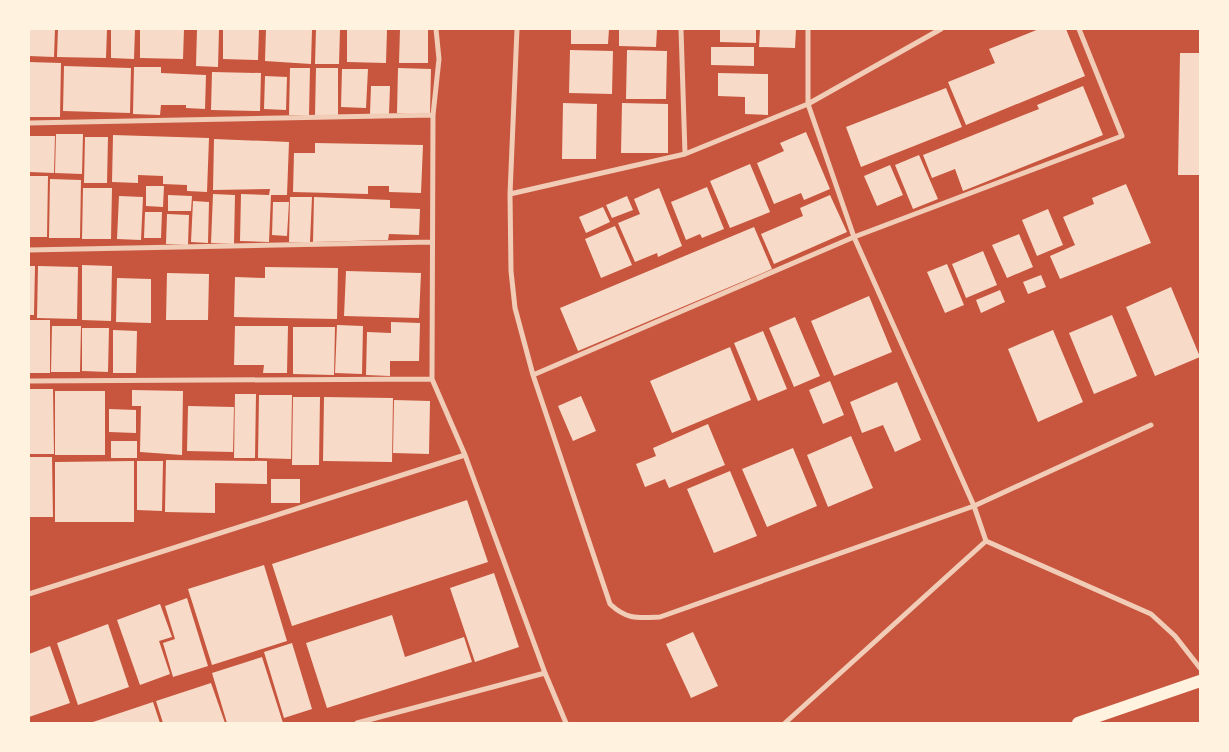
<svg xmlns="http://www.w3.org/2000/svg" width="1229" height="752" font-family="Roboto,sans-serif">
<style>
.building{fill:#f7dbc8}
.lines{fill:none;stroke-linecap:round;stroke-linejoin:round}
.minor{stroke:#f1ccb7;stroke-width:5}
.primary{stroke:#fff3e0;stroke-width:12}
</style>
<rect width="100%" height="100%" fill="#c8553d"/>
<path class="building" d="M29,29H55L54,57L29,56Z
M58,29H107L106,58L57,57Z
M111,29H135L134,59L111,58Z
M140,29H184L183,59L140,58Z
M197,29H219L218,67L196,66Z
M223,29H259L258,60L223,59Z
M266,29H312L311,64L265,61Z
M316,29H340L339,64H315Z
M347,29H387L386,63L347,62Z
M400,29H428V63H399Z
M571,29H609L608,44H571Z
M619,29H657L656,47L619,46Z
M720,29H756V43L720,42Z
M760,29H796L795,48L759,47Z
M1039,29H1066L1085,76L966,125L948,82L995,63L989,49Z
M711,47H754V66L711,65Z
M570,50L613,51L612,94L569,93Z
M627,50L667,51L666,99H626Z
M1180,53H1200V175H1178Z
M29,62L61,63L60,117H29Z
M64,66L131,68L130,113L63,111Z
M134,67H161V73L206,75L205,109L186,108V105H161L160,115L133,114Z
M290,68H310L309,115H289Z
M316,68H338V115H315Z
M398,68L431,69L430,113H397Z
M342,69H368L366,108L341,107Z
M212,72L261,73L260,111L211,110Z
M718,73L768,74V115L745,114V97L718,96Z
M265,76L287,77L286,110L264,109Z
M371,86H390L389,114H370Z
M1083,86L1103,135L963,191L955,169L932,178L923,155L1039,109L1037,105Z
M946,88L962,127L861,167L846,127Z
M563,103L597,104L596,159H562Z
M622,103L668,104V153H621Z
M806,132L830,189L804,200L801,193L774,204L757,163L784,151L780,143Z
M56,134H83L82,174L55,173Z
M113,135L209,138L207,192L187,191V185L163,184V176L138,175V183L112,182Z
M29,136H55L54,173L29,172Z
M85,137H108L107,183H84Z
M214,139L289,142L287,195H271L269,242L240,241L241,194L269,195L270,189L213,190Z
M315,143L423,145L421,193L389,192V186H368V194L293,192L294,153H315Z
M919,155L938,199L913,209L895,165Z
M750,164L770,212L730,228L710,181Z
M890,165L903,195L877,206L864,176Z
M29,176H48L47,237H29Z
M50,179L81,180L80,238H49Z
M1126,184L1151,243L1060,279L1050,256L1075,245L1063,217L1094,204L1092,198Z
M146,186H164L163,207L146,206Z
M707,187L724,229L702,238L700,234L686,240L671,202Z
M83,188H112L111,239H82Z
M659,188L682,246L658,257L657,253L635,262L618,223L640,214L634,199Z
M213,194L235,195L234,244L211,243Z
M168,195L192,196L191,211H168Z
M830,195L847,232L774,264L761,234L803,216L800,208Z
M119,196L143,197L141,240L117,239Z
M627,196L633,210L612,218L606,205Z
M290,197H312L310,242H289Z
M314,197L390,200V208L420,209L419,235L389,234L388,240L313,242Z
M193,201L209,202L208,243L191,242Z
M273,202H289L287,236L272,235Z
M603,207L610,222L586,233L579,217Z
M1048,209L1063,245L1037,256L1022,220Z
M145,212H162L161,238H144Z
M167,214L189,215L188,245L166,244Z
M615,226L632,265L601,278L585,239Z
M754,227L772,269L578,351L560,308Z
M1019,234L1033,267L1007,278L992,245Z
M983,251L997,285L966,298L952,264Z
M947,264L964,305L945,313L927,272Z
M82,265L112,266L111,321L82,320Z
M29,266H35L34,315H29Z
M38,266L78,267L77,319L37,318Z
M265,267L338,268L337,319L234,317L235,277L265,278Z
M346,271L421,273L419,318L344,316Z
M167,273L209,274L208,320H166Z
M1041,275L1046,287L1028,294L1023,282Z
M117,278L151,279V323L116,322Z
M1171,287L1200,357L1155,376L1126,307Z
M1000,290L1005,302L981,313L976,300Z
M869,296L892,352L834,376L811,321Z
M1112,315L1137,376L1094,394L1069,333Z
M795,317L820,376L794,387L769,328Z
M29,320H50V373H29Z
M391,322L420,323L419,361H390V376L366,375L367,332L391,333Z
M337,325L363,326L362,374L335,373Z
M52,326H81L80,372H51Z
M235,326H288L287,373H263L264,365H234Z
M293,327H335L334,375L293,374Z
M82,328H109L108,372L82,371Z
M113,330L137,331L136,373H113Z
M1053,330L1083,402L1038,422L1008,349Z
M763,331L787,389L758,401L734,343Z
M730,347L751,400L672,433L650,381Z
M830,381L844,415L823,424L809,390Z
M897,382L921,440L895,452L883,425L862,433L850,402Z
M29,389H53L54,454H29Z
M132,390L183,391L182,455L140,452L141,406H132Z
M55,391H105V455H55Z
M235,394H256L255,458H234Z
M259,395H292L291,459L258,458Z
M581,396L596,431L573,441L558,406Z
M293,397H320L319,465H292Z
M324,397L393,398L392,462L323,461Z
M394,400L430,401L429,454L393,453Z
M188,406L234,407L233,452L187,451Z
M109,409L136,410V433L109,432Z
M708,424L725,465L669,488L665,479L645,487L636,464L656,456L653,448Z
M851,436L873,488L828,507L807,455Z
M111,441H137V458H111Z
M793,448L817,506L767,527L742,469Z
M29,457H52L53,517H29Z
M166,460L267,461V484L215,483V513L165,512Z
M134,461V522H55V462Z
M137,461H163L162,511L137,510Z
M730,471L757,536L714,553L687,489Z
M271,479H300V503H271Z
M467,500L488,562L292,626L272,564Z
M264,565L287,641L212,665L188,589Z
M494,573L519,647L475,662L450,588Z
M187,598L208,666L173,677L163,643L175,639L165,606Z
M160,604L172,637L159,641L170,674L140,685L117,620Z
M392,615L405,657L464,637L472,662L327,708L306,643Z
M108,624L129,687L78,705L57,643Z
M693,632L718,686L691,698L666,644Z
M292,643L312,709L284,718L264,652Z
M50,646L70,703L29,717V654Z
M262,657L283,723H227L212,673Z
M211,683L225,723H163L156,701Z
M153,702L160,723H90Z"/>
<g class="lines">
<path class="minor" d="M436,29L439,59L433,115L432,379L465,455L545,673L566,723
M517,29L510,194L685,154L808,104L941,29
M681,29L685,154
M808,29V104L854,237L974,506L986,541L1151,614L1175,636L1200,668
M29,123L433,115
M510,194L511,271L515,308L533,375L610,604C627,620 638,618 660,617L974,506L1151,425
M29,250L431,242
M533,375L854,237L1122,136L1079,29
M29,381L432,379
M29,594L465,455
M357,723L545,673
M785,723L986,541"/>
<path class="primary" d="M1078,723L1200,681"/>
</g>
<rect width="1229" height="752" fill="none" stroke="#fff3e0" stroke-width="60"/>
</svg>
